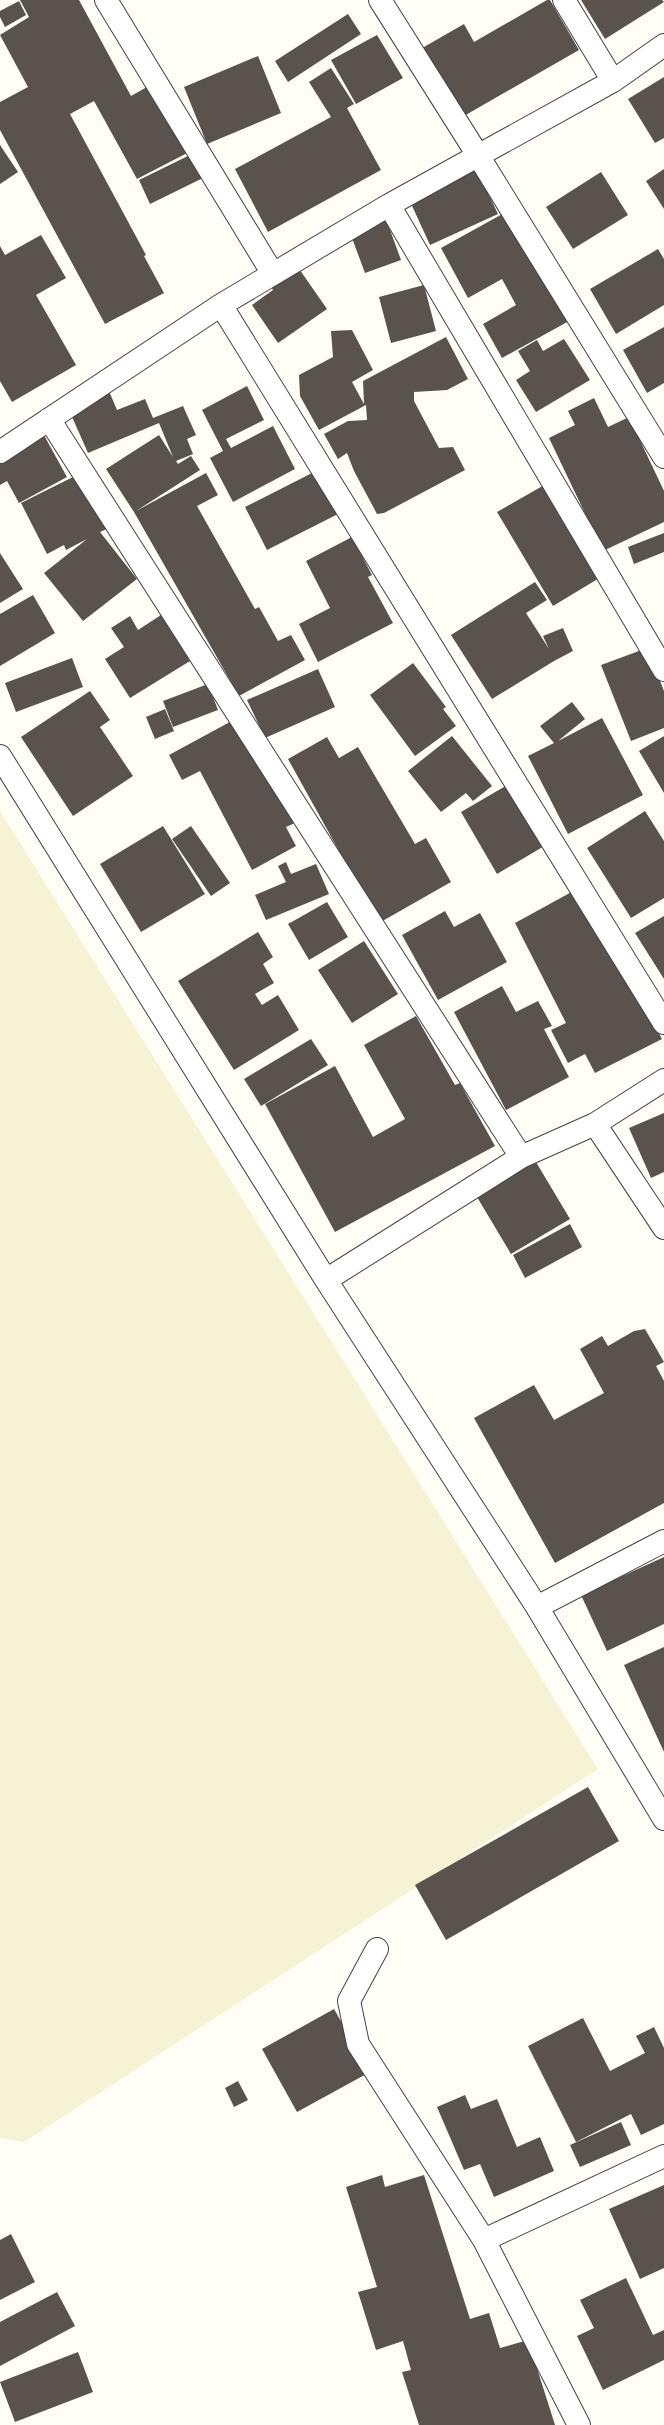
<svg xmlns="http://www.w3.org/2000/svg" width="664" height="2425" font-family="'Noto Serif',serif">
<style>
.farmland{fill:#f6f3d4}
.building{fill:#5a524d}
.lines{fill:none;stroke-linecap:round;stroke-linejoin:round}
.minor-casing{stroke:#444;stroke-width:24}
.minor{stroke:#fff;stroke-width:22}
</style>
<rect width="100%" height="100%" fill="#fffdf5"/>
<path class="farmland" d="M0,811L598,1769L24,2142L0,2138Z"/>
<path class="building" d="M20,0H79L131,96L154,83L193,150L137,179L94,101L70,114L146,255L144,256L164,293L105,324L0,130V102L28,87L0,35L29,17Z
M547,0H550L579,50L457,120L417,51L464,24L474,42Z
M581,0H662L664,2L605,39Z
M19,1L26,15L5,27L0,17V11Z
M348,14L361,34L288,82L275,61Z
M377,35L403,78L356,104L331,60Z
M258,56L281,113L207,144L184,87Z
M331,68L354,104L347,108L381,170L268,232L235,169L331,117L309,82Z
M664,77V138L655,143L628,99Z
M0,145L18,172L0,184Z
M196,152L207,176L150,204L139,180Z
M475,166L498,214L430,245L408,197Z
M664,169V209L646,181Z
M601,172L628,215L573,249L546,207Z
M506,212L569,321L502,358L483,324L516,305L502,279L468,298L441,248Z
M385,216L401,260L365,273L349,230Z
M41,235L66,278L36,295L76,365L12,402L0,381V246L5,255Z
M658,249L664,259V305L616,334L590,289Z
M295,263L327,309L278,343L252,305L273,290L268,281Z
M424,285L436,331L391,343L379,297Z
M664,327V383L647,393L623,350Z
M352,330L373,370L352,382L364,404L363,381L446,337L468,379L447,390L414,392V401L439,448L453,447L465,470L384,513L377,514L354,471L347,453L338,459L324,434L348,421L367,420L366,405L319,430L300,396L299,375L333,357L331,331Z
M564,339L590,380L536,412L516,380L530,371L518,351L537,340L543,351Z
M106,384L117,410L145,399L153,418L183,406L196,435L187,439L193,454L176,461L178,464L191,456L200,470L136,511L206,473L218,495L197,506L255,609L259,607L278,641L291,635L305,660L239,696L134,512L106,469L159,435L173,457L159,423L88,453L65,401Z
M247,386L264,420L226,439L231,448L273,426L295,469L233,502L210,458L223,451L202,410Z
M594,398L608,427L629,417L664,491V522L603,551L549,438L575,425L568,411Z
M40,428L67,477L19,503L7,481L0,485V450Z
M316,471L338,514L267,550L245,507Z
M83,472L111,527L100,532L137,579L83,621L44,573L87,539L66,550L64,545L47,554L21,503Z
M546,484L601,577L553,606L497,512Z
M664,533V552L634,564L628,547Z
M352,537L372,575L368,577L393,623L318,662L299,624L330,608L306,561Z
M0,553L23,589L0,603Z
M535,582L547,600L526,613L549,649L543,636L563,628L573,651L554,661L492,699L451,635Z
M33,595L55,633L0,666V614Z
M161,615L190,661L130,698L105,659L124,647L111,628L130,616L138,630Z
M647,648L664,691V728L631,741L601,665Z
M72,658L83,687L16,712L5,683Z
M413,663L446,707L443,709L456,726L415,756L370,695Z
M318,669L335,707L265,738L247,700Z
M208,684L218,710L173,727L163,701Z
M90,691L110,720L100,727L133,776L73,816L21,737Z
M572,702L585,719L558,741L602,718L643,795L568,834L528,756L554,743L540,726Z
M165,709L174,731L155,739L146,717Z
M239,717L295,823L286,827L296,846L252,870L200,771L182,780L169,755Z
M452,736L492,786L473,801L466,793L441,812L408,771Z
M664,736V793L639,751Z
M327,737L339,758L358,747L415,844L426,838L451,882L379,923L288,759Z
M509,784L546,845L497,874L461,812Z
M645,811L664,841V898L631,918L587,848Z
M163,826L205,894L141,932L100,864Z
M191,826L230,883L211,896L172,839Z
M286,862L291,874L316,864L329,894L266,920L255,895L286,882L278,866Z
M577,889L634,984L662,1039L595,1073L585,1054L568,1063L551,1030L566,1023L515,923Z
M327,902L348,937L309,960L288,924Z
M445,911L454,927L480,913L507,962L438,1000L402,935Z
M664,916V979L635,933Z
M258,932L273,957L263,964L274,983L255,994L262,1005L278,995L299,1030L234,1070L178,981Z
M364,941L398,994L352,1023L318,970Z
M502,986L516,1012L538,1001L552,1026L544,1029L569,1077L506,1110L454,1012Z
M416,1016L455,1085L460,1083L495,1146L335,1232L265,1104L335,1066L373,1137L405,1119L364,1045Z
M311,1039L328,1065L261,1106L244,1079Z
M664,1113V1172L651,1178L629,1128Z
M533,1157L570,1219L511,1254L474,1192Z
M570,1224L582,1247L525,1278L513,1255Z
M645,1329L664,1362L656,1366L664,1381V1503L555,1563L474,1418L534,1385L554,1420L604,1393L580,1349L602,1336L608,1346L634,1331Z
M664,1557V1624L607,1651L581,1595Z
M664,1647V1752L624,1665Z
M588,1787L619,1841L446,1940L415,1885Z
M334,2009L370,2072L297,2112L262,2049Z
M583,2018L610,2071L645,2053L636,2036L654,2027L664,2048V2124L641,2135L631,2114L576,2142L528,2046Z
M238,2081L248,2100L234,2107L225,2088Z
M465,2095L471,2109L497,2099L517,2147L540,2137L554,2171L494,2197L480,2164L464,2170L437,2107Z
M621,2122L631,2145L580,2167L570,2145Z
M382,2175L385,2187L424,2175L470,2319L489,2313L500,2348L528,2340L555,2425H419L402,2372L411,2370L403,2341L376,2350L358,2292L377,2287L346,2187Z
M664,2185V2268L640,2279L609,2209Z
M11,2234L35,2282L0,2300V2240Z
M626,2278L653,2335L664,2330V2360L603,2390L577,2336L594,2328L580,2300Z
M57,2292L75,2326L0,2366V2322Z
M78,2352L93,2392L15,2422L0,2382Z"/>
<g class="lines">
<g class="minor-casing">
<path id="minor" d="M106,0L273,274
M380,0L479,157L664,457
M564,0L613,81
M389,205L664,670
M221,305L664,1023
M49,419L521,1157
M0,452L221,305L389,205L613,81L664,45
M0,756L326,1280L537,1607L664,1819
M595,1124L664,1228
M326,1280L521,1157L595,1124L664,1080
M537,1607L664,1541
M377,1949L349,2001L358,2044L484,2240L579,2425
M484,2240L664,2156"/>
</g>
<use href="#minor" class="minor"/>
</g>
</svg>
